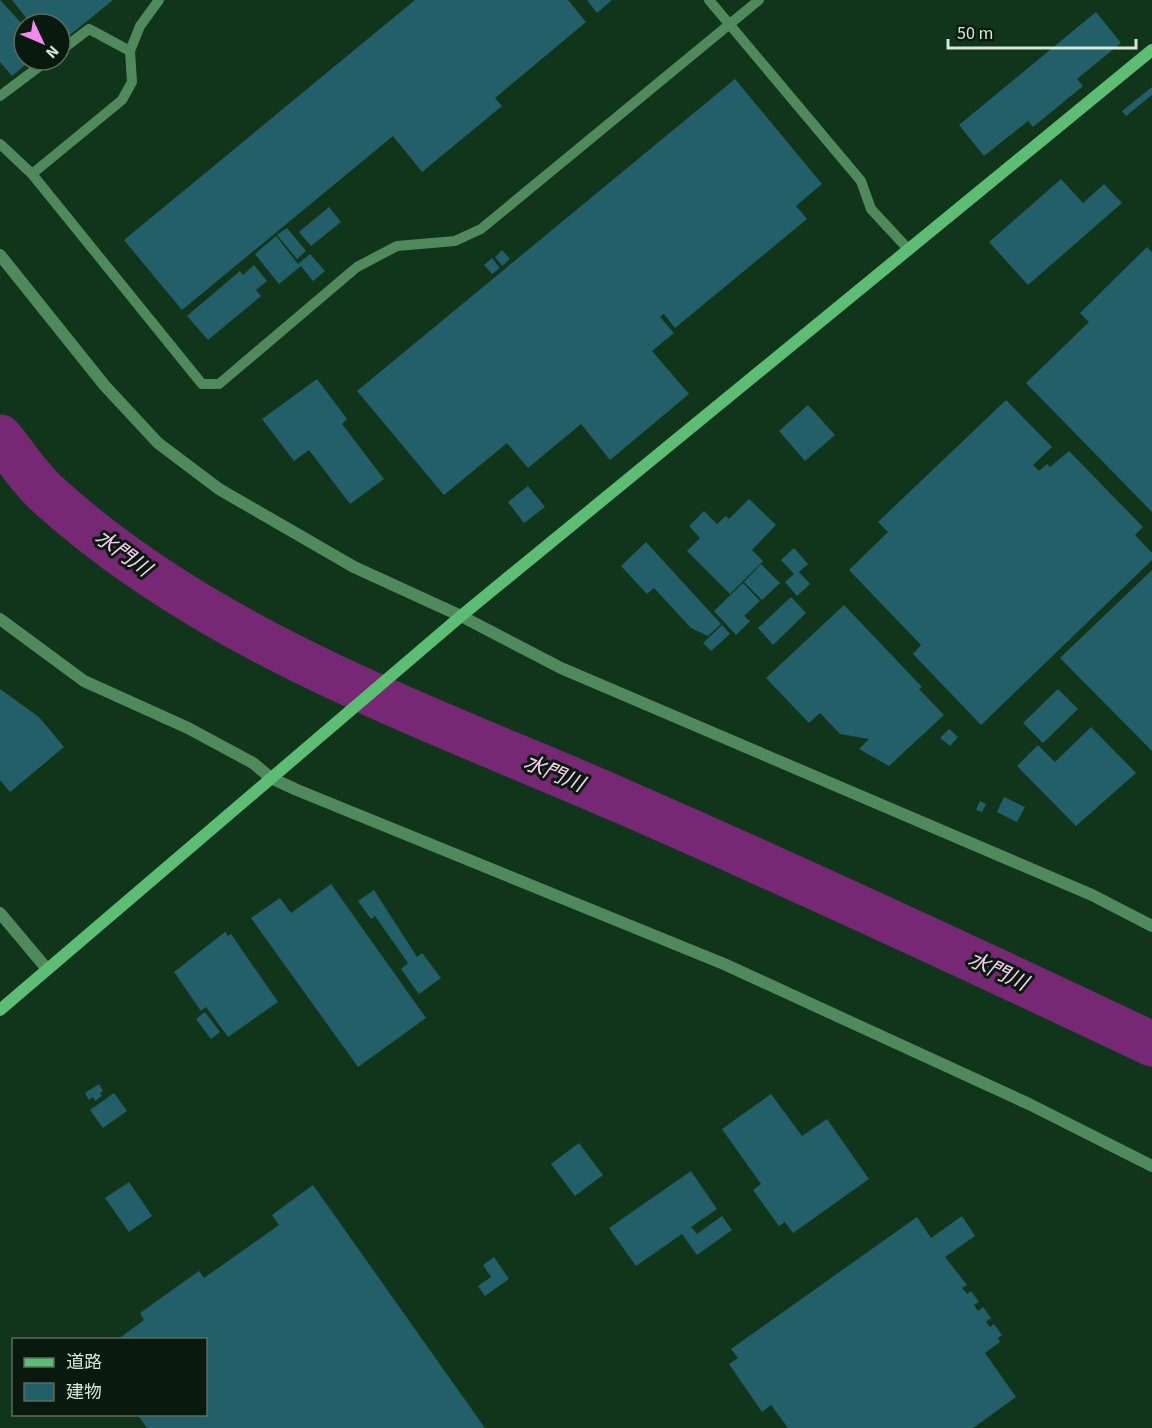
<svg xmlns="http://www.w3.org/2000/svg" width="1152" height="1428" font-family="'Source Sans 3','Noto Sans JP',sans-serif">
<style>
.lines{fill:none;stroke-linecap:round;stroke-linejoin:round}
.river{stroke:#772874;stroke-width:45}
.building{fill:#235f69}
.lane{stroke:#4f895c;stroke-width:10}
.street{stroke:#4f895c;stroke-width:12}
.secondary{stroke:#5dbd74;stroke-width:12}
.labels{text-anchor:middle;stroke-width:6;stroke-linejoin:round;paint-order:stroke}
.water-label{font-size:21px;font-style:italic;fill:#f8cdf4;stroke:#0a190d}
</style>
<rect width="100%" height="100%" fill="#11351b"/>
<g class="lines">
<path class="river" d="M0,437C15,455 29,477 46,493C209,642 425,715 624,802C802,880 977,961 1152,1044"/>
</g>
<path class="building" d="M0,0L24,26V60H31L12,76L0,62Z
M12,0H113L60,43V24H31Z
M415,0H568L586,22L495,98L502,106L422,172L393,136L182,310L124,240Z
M587,0H612L597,13Z
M1096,12L1121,43L1077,79L1083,86L1033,127L1028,121L984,156L959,125Z
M735,79L822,184L796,206L807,219L675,328L664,314L660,317L674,333L652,351L689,394L610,460L581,424L528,468L507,443L444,495L357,391Z
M1152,87V95L1126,116L1122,111Z
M1061,179L1083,203L1104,184L1122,203L1028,285L989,242Z
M329,207L341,222L311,246L299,232Z
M287,228L306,251L297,259L277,235Z
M276,236L298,264L310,254L325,271L313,281L301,266L279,284L255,254Z
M1147,247L1152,252V512L1026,383L1089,322L1080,313Z
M502,250L510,259L502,266L495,257Z
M492,258L500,268L492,274L484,265Z
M254,265L267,281L256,290L261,296L208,340L187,316L240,271L243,275Z
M317,379L347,419L342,424L384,479L350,504L309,450L294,461L262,419Z
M1006,400L1052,447L1033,465L1039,471L1047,464L1050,467L1069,451L1143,527L1135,535L1152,553V560L981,725L913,654L921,645L849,570L888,532L878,522Z
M808,405L835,435L805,461L779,431Z
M528,486L545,507L524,523L508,502Z
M749,499L776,525L752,550L763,561L730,594L687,551L700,538L689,526L704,511L717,524L726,516L729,519Z
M646,542L721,624L708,636L691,628L654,588L647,594L621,566Z
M794,548L808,564L799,572L810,584L797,596L785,582L794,574L781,560Z
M761,564L780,583L762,600L744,582Z
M1152,570V751L1060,658Z
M743,583L760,601L744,616L750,621L736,635L714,611Z
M791,597L806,613L773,645L758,628Z
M844,605L922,687L919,689L944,715L889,766L859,749L869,739L840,734L820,713L809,723L766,678Z
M722,625L730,634L711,651L703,643Z
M0,689L39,717L64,747L10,792L0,780Z
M1058,689L1078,709L1043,743L1023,723Z
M1091,727L1136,773L1076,826L1017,766L1038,745L1055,762Z
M949,729L958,737L950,746L940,738Z
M1004,797L1025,807L1017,822L997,812Z
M980,801L986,804L982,812L976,810Z
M331,884L426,1018L358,1067L251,918L280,898L291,913Z
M374,890L417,957L422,953L441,978L419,994L401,969L408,963L375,916L371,919L358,901Z
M225,932L228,936L231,934L278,1002L228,1037L206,1007L201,1011L174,972Z
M205,1012L220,1032L211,1039L196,1019Z
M99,1084L103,1091L100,1093L102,1096L95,1101L93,1097L89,1100L85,1093Z
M114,1093L127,1111L103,1128L90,1110Z
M771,1094L802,1136L827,1119L869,1179L793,1233L785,1222L779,1226L753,1190L761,1184L722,1129Z
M579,1143L603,1175L575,1196L551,1164Z
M691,1171L717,1209L691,1227L697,1234L722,1216L732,1230L697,1255L682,1234L636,1266L609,1228Z
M129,1182L152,1216L129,1232L105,1198Z
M313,1185L485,1428H147L137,1414H206V1340H117L144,1320L140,1313L199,1271L204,1278L279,1225L272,1215Z
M962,1216L975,1236L945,1257L967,1285L962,1288L967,1294L971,1291L979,1302L974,1305L978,1311L983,1307L991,1318L986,1322L990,1327L994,1324L1002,1335L998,1338L1000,1342L985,1353L1016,1397L973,1428H788L771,1405L762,1412L729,1364L738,1358L731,1349L917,1217L931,1238Z
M494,1257L509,1279L485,1296L478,1286L491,1277L483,1265Z"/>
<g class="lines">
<path class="lane" d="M709,0L861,181L871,209L909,250
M60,51L89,29L130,51
M0,96L48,60
M0,144L32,174L202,384H219L357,267L397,246L455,241L481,229L759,0
M32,174L122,100L132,82L130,51L140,26L159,0"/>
<path class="street" d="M0,255L105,386L158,443L219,489L354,567L461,616L561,668L1092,895L1152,926
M0,619L84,681L188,728L253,763L271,778L297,790L724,964L1029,1104L1152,1166
M0,913L47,969"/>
<path class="secondary" d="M0,1010L461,616L1152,50"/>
</g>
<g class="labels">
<g class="water-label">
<text transform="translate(123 553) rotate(36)" y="7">水門川</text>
<text transform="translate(554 773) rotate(23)" y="7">水門川</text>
<text transform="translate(998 971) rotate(25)" y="7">水門川</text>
</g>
</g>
<rect x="12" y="1338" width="195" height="78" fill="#0a190d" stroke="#5b6c5e" stroke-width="1.5"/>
<rect x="24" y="1358" width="30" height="9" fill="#5dbd74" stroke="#5b6c5e" stroke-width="1.5"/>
<text x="66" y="1368" font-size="18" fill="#d4e8d7">道路</text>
<rect x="24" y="1383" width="30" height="18" fill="#235f69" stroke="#5b6c5e" stroke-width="1.5"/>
<text x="66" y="1398" font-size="18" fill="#d4e8d7">建物</text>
<g transform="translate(42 42) rotate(134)"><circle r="28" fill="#0a190d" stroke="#5b6c5e" stroke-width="1.5"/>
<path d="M0-4.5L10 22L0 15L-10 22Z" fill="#f589ee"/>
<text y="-9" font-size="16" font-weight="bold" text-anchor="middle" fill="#d4e8d7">N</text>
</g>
<path d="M948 39v9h188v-9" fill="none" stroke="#d4e8d7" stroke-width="3"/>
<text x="957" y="39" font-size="18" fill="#d4e8d7" stroke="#0a190d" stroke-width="4.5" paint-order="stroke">50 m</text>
</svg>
